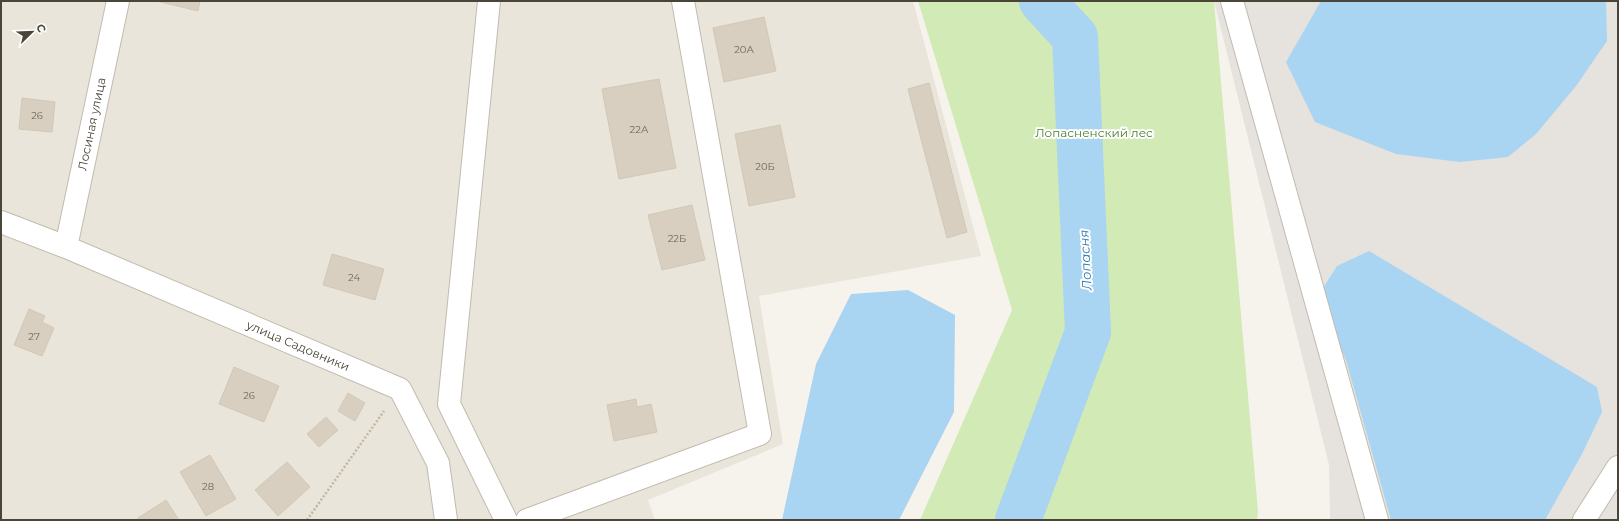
<svg xmlns="http://www.w3.org/2000/svg" width="1619" height="521" font-family="Montserrat,sans-serif">
<style>
.residential{fill:#eae5da}
.industrial{fill:#e6e2dd}
.green{fill:#d2eab5}
.water{fill:#a9d4f2}
.lines{fill:none;stroke-linecap:round;stroke-linejoin:round}
.river{stroke:#a9d4f2;stroke-width:46}
.building{fill:#d8cfc1;stroke:#d3c7b4}
.minor-casing{stroke:#c2bbae;stroke-width:24}
.path{stroke:#c4b79f;stroke-width:2.5;stroke-dasharray:2 2;stroke-linecap:butt}
.minor{stroke:#fff;stroke-width:22}
.labels{text-anchor:middle;stroke-width:4;stroke-linejoin:round;paint-order:stroke}
.number-label{font-size:10px;fill:#6e675b}
.street-label{font-size:12px;fill:#4b4439;stroke:#fff}
.park-label{font-size:12px;fill:#4a7f2a;stroke:#fff}
.water-label{font-size:13px;font-style:italic;fill:#2e7ab2;stroke:#fff}
</style>
<rect width="100%" height="100%" fill="#f6f3ec"/>
<path class="residential" d="M1,1H913L981,256L759,296L783,444L648,500L655,520H1Z"/>
<path class="industrial" d="M1214,1H1618V520H1330L1329,465Z"/>
<path class="green" d="M918,1H1214L1258,512L1257,520H920L1012,310Z"/>
<path class="water" d="M1321,1H1606L1607,41L1576,86L1536,134L1508,157L1460,162L1396,154L1315,122L1286,62Z
M1369,251L1597,387L1602,412L1582,454L1545,520H1391L1346,360L1318,296L1337,266Z
M908,290L955,315L954,412L899,520H782L816,364L851,294Z"/>
<g class="lines">
<path class="river" d="M1018,520L1088,332L1075,37L1042,1"/>
</g>
<path class="building" d="M157,1H200L198,11Z
M764,17L776,71L724,82L713,28Z
M659,79L676,168L619,179L602,89Z
M929,83L967,232L947,238L908,89Z
M22,98L55,102L52,132L19,129Z
M780,125L795,197L749,206L735,134Z
M692,205L705,260L662,270L648,215Z
M332,254L384,269L375,300L323,285Z
M29,309L45,316L42,322L54,328L42,356L14,345Z
M234,367L279,386L264,422L219,404Z
M348,393L365,403L355,421L338,411Z
M636,399L637,407L651,404L657,432L614,441L607,405Z
M326,417L338,430L319,447L307,434Z
M210,455L236,499L206,516L180,472Z
M287,462L310,487L278,516L255,490Z
M166,500L179,520H139L138,518Z"/>
<g class="lines">
<g class="minor-casing">
<path id="minor" d="M489,1L449,404L506,520
M1232,1L1377,520
M1,222L66,247L400,389L438,463L446,520
M66,247L118,1
M527,520L760,434L683,1
M1584,520L1618,467"/>
</g>
<path class="path" d="M307,520L384,411"/>
<use href="#minor" class="minor"/>
</g>
<g class="labels">
<g class="number-label">
<text x="744" y="53">20А</text>
<text x="37" y="119">26</text>
<text x="639" y="133">22А</text>
<text x="765" y="170">20Б</text>
<text x="677" y="242">22Б</text>
<text x="354" y="281">24</text>
<text x="34" y="340">27</text>
<text x="249" y="399">26</text>
<text x="208" y="490">28</text>
</g>
<g class="street-label">
<text transform="translate(92 124) rotate(-78)" y="4">Лосиная улица</text>
<text transform="translate(298 346) rotate(23)" y="4">улица Садовники</text>
</g>
<g class="park-label">
<text x="1094" y="137">Лопасненский лес</text>
</g>
<g class="water-label">
<text transform="translate(1085 260) rotate(-93)" y="5">Лопасня</text>
</g>
</g>
<rect width="1619" height="521" fill="none" stroke="#4b4439" stroke-width="4"/>
<g transform="translate(32 32) rotate(67)" stroke="#ffffff" stroke-width="3" paint-order="stroke">
<path d="M0-3L7 15L0 10L-7 15Z" fill="#4b4439"/>
<text y="-6" font-size="11" font-weight="bold" text-anchor="middle" fill="#4b4439">С</text>
</g>
</svg>
